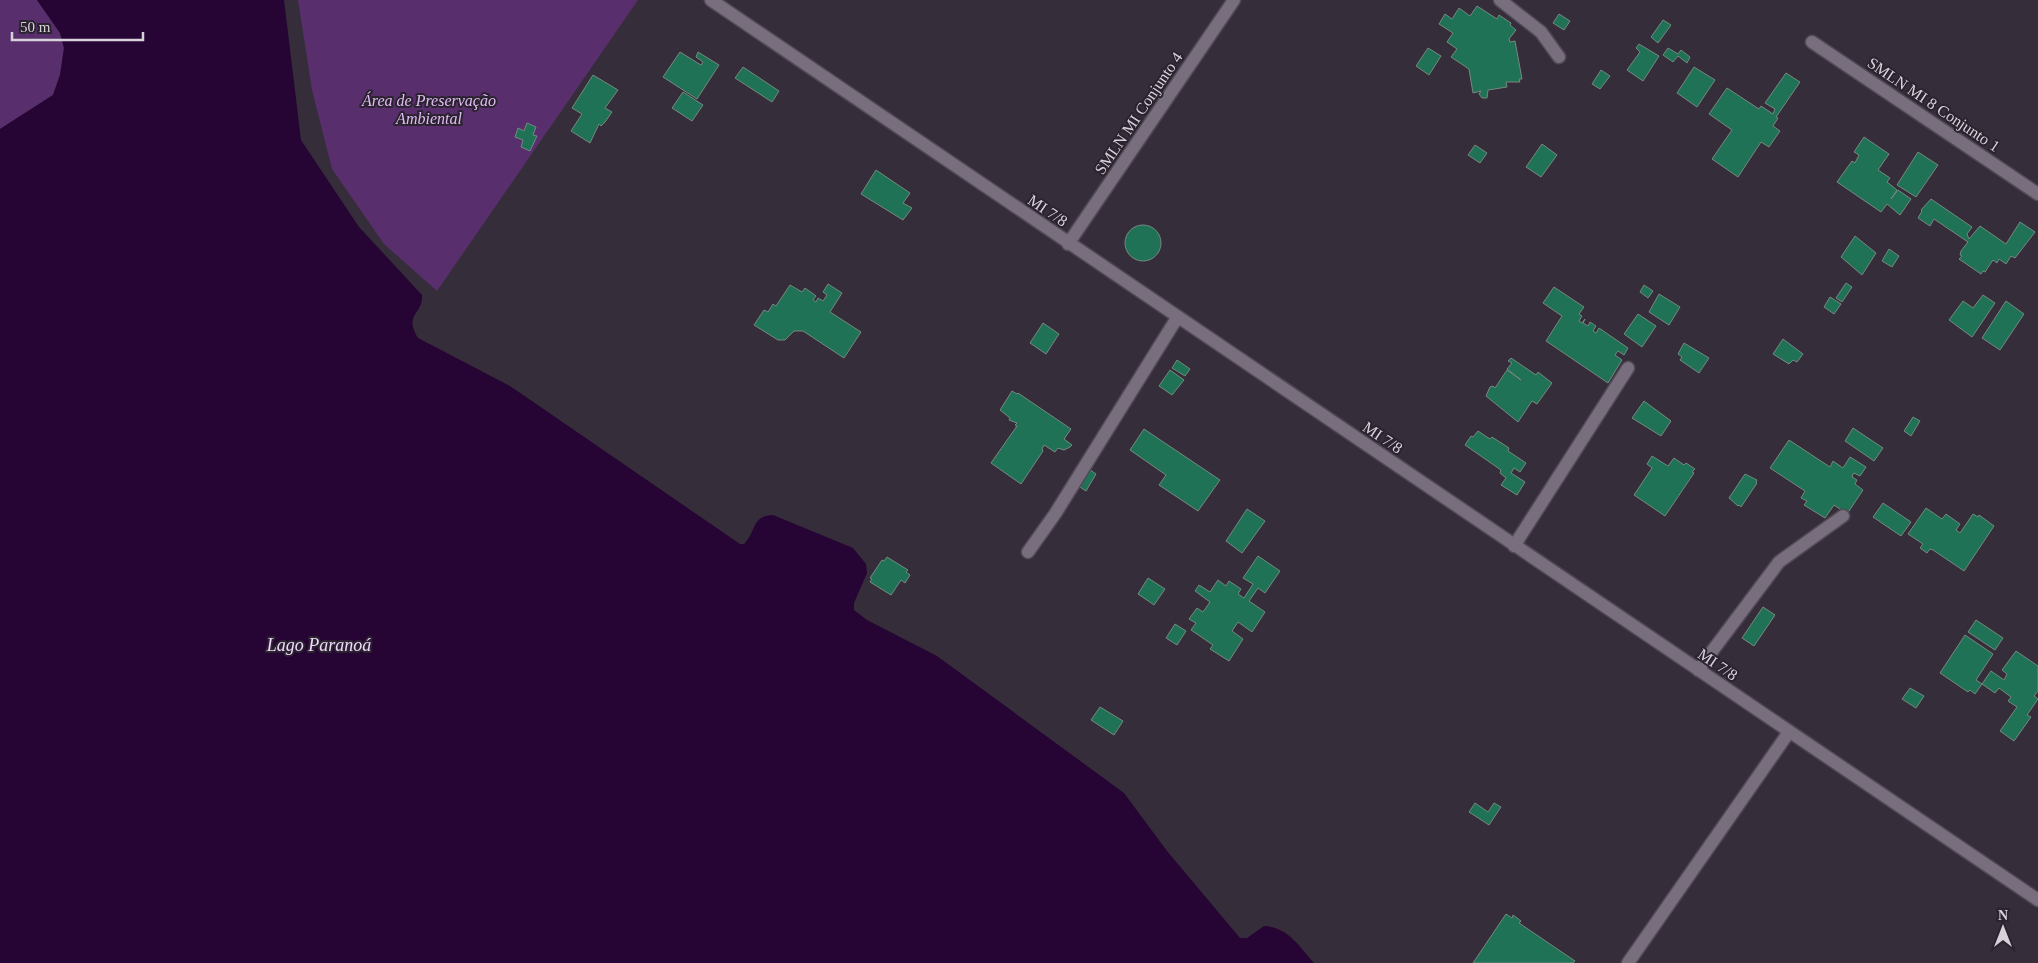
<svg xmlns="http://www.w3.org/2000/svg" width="2038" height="963" font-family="'Times New Roman',serif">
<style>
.green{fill:#582f6c}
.water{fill:#260434}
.building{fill:#1f7255;stroke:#768980}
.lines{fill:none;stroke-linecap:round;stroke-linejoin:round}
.minor-casing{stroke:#504a55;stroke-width:15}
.minor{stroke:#786e7d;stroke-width:12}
.labels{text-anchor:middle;stroke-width:4;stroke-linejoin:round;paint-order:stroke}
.park-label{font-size:16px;font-style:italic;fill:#e0bbf4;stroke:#2b232f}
.street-label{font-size:16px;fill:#d7d1da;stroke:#2b232f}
.water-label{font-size:18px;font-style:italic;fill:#f1d8ff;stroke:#2b232f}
</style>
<rect width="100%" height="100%" fill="#352d3a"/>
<path class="green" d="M0,0H37L60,33L64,48L60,75L53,95L0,129Z
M298,0H638L437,291L384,244L332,169L312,90Z"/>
<path class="water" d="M37,0H284L301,140L359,227L422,295C424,314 403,313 418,338L510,386L740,544H744C756,532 752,515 773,515L853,548L866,564L867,573L854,603V610L867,620L937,656L1124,793L1167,851L1240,938H1247L1264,926C1288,927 1299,946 1314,963H0V129L53,95L60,75L64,48L60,33Z"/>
<path class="building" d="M1477,6L1497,19L1499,15L1511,23L1510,25L1516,30L1509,39L1510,42L1515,41L1522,79H1519L1520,82H1506L1507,87L1488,90L1487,98H1482L1479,94L1481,91L1473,93L1469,69L1451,57L1457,49L1447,42L1453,33L1439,24L1445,14L1452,19L1459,8L1470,16Z
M1559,14L1570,21L1564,30L1553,23Z
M1663,20L1671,25L1658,43L1651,37Z
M1639,44L1659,56L1643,81L1627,70L1640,52L1636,48Z
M1428,48L1441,56L1429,75L1416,66Z
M1668,48L1678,54L1681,50L1690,57L1687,63L1678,56L1673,62L1663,55Z
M680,52L701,65L703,62L696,57L698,52L719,65L697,99L663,77Z
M743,67L779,91L772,102L735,78Z
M1694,67L1715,80L1697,107L1677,93Z
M1601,70L1610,76L1600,89L1592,84Z
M1786,73L1800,82L1776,117L1778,118L1773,126L1780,131L1769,147L1761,142L1738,177L1712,159L1732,130L1709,114L1727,88L1759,109L1761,106L1773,114L1775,109L1765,103Z
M593,75L618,90L605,108L612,112L605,122L601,126L599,124L590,143L571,131L582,114L572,108Z
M683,92L703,105L692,121L672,108Z
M527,123L536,127L533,135L537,136L530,151L521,147L523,140L515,137L518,128L524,131Z
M1864,137L1889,154L1878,170L1890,178L1887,182L1897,190L1891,199L1898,190L1911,199L1900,215L1887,204L1881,212L1837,182L1852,161L1855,163L1859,155L1854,152Z
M1542,144L1557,155L1541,177L1526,167Z
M1475,145L1487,153L1480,163L1468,155Z
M1918,152L1938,165L1916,197L1897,185Z
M876,170L910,193L903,203L912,208L903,220L861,194Z
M1931,199L1972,227L1967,234L1969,239L1980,226L2006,244L2020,222L2035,232L2015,258L2011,256L2006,264L1999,259L1997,263L1993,260L1985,272L1983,271L1981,274L1959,259L1962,256L1960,255L1961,251L1968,242L1934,219L1930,226L1918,218L1922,211L1921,210Z
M1125 243a18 18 0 1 1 36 0a18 18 0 1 1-36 0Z
M1855,236L1876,253L1862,275L1841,257Z
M1889,249L1899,256L1892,267L1882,261Z
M1846,283L1852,287L1842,302L1836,298Z
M828,284L842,293L830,312L861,332L844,358L803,331H794L785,340H778L754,325L764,310L768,312L773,304L776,306L790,285L802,292L805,288L816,296L813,300L816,302L818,298L823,301L827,295L823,292Z
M1644,285L1653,291L1648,298L1640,292Z
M1554,287L1584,307L1579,314L1582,316L1579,321L1582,323L1585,319L1583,323L1588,326L1590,322L1596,326L1593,331L1596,333L1599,328L1628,348L1624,355L1618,351L1615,355L1622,360L1608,383L1546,341L1562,316L1543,303Z
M1659,294L1680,307L1669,325L1649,312Z
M1983,295L1995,303L1972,337L1949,320L1963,301L1973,308Z
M1830,297L1841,304L1834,314L1824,307Z
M2006,301L2024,314L2000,350L1982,338Z
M1638,314L1656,326L1642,347L1624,334Z
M1043,323L1059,334L1046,354L1030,343Z
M1783,339L1803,354L1797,362L1793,360L1789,364L1773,354Z
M1684,343L1709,358L1699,373L1680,360L1682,357L1678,354Z
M1511,358L1536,375L1538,372L1552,383L1537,404L1532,401L1518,422L1486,396L1490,387L1493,386L1495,388L1507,370L1521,380L1507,369L1512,363L1508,361Z
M1177,360L1190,369L1185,376L1172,368Z
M1170,370L1184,380L1172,395L1159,386Z
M1012,391L1017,394L1018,393L1071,429L1064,439L1072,445L1070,447L1064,450L1058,448L1055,452L1044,445L1042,449L1043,451L1021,484L991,463L1017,426L1015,425L1017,423L1009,420L1010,418L1000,410Z
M1644,401L1671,421L1661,436L1632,418Z
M1913,417L1920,421L1911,436L1904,431Z
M1853,428L1883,448L1874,461L1845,441Z
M1144,429L1220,480L1198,511L1159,485L1166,475L1130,450Z
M1478,431L1490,439L1492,437L1509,448L1508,451L1526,463L1520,472L1514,468L1511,473L1525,482L1517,495L1501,485L1506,478L1500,473L1501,470L1465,445L1471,436L1473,437Z
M1789,440L1830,467L1833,461L1843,468L1850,457L1866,467L1860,476L1854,473L1853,474L1852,477L1857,480L1855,484L1863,490L1847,514L1834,505L1825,518L1804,505L1807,501L1801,498L1805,491L1770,468Z
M1652,456L1668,466L1674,458L1684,465L1686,463L1695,469L1692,472L1694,473L1665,516L1634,495L1652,468L1647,464Z
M1083,465L1096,474L1086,491L1072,482Z
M1745,474L1757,480L1756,482L1757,483L1741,507L1739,505L1738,506L1729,498Z
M1883,503L1911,522L1901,536L1873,517Z
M1926,508L1942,519L1946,514L1960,524L1956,530L1960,533L1973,514L1978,517L1979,515L1994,526L1964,571L1933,550L1930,549L1927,553L1920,548L1923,544L1908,534Z
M1247,509L1265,521L1242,553L1226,541Z
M1258,556L1280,571L1265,593L1258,588L1249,601L1265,612L1252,632L1238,622L1232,631L1243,639L1229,661L1210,649L1213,645L1191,630L1196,623L1189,619L1197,608L1203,612L1210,602L1195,591L1199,585L1210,592L1218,580L1226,586L1229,581L1241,589L1238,594L1244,598L1253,584L1243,578Z
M887,557L908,570L906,572L910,575L905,583L901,580L891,595L870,582L872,579L870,578L882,560L884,561Z
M1148,578L1165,589L1154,605L1138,594Z
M1763,607L1775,615L1754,646L1742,638Z
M1976,620L2003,638L1995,650L1968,632Z
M1175,624L1186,631L1177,645L1166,638Z
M1965,635L1993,654L1976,680L1982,684L1975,694L1970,690L1968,692L1940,673Z
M2016,651L2038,666V691L2034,696L2038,699L2027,715L2031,717L2014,741L2000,731L2017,707L2008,701L2011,697L1999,688L1995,693L1982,684L1991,671L2004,680L2007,674L2002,670Z
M1910,688L1924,696L1916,708L1902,699Z
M1100,707L1123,721L1114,735L1091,720Z
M1475,803L1488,812L1494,803L1501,807L1489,825L1469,812Z
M1506,914L1512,918L1513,915L1521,921L1519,923L1575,961L1573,963H1473Z"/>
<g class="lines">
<g class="minor-casing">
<path id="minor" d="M711,0L2038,900
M1500,0L1541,32L1559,57
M1812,42L2038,194
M1068,244L1234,0
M1514,546L1628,368
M1028,552L1055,514L1177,318
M1698,670L1779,562L1843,516
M1628,963L1789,732"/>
</g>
<use href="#minor" class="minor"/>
</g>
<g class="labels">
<g class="park-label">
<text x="429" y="106">Área de Preservação<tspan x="429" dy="18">Ambiental</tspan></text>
</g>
<g class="street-label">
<text transform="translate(1934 104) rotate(34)" y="6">SMLN MI 8 Conjunto 1</text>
<text transform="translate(1138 113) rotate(-56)" y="6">SMLN MI Conjunto 4</text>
<text transform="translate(1048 210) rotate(34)" y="6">MI 7/8</text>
<text transform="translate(1383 437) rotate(34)" y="6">MI 7/8</text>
<text transform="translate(1718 664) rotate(34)" y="6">MI 7/8</text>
</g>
<g class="water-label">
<text x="319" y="651">Lago Paranoá</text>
</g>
</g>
<g transform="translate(2003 928)" stroke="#2b232f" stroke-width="4" paint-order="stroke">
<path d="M0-4L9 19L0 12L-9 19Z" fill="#d7d1da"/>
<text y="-8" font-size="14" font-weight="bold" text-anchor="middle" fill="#d7d1da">N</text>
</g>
<path d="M12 32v8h131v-8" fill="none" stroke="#d7d1da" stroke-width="2.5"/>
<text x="20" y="32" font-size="15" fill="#d7d1da" stroke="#2b232f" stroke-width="4" paint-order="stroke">50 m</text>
</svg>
